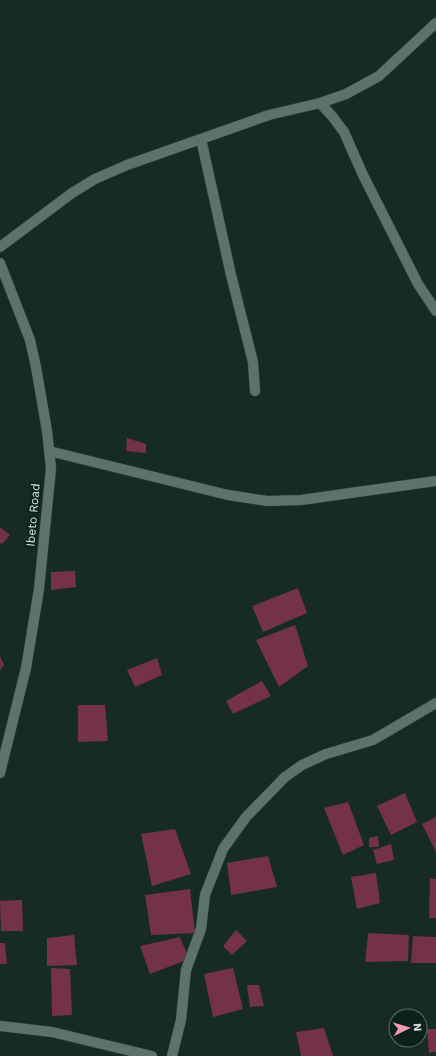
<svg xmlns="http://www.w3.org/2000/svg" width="436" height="1056" font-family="'Work Sans',sans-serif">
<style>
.building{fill:#733245}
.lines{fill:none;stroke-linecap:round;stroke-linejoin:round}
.minor-casing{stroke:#354641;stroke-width:11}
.minor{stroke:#5b736b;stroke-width:10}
.labels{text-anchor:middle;stroke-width:4;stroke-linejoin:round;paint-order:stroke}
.street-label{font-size:12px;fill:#d9e6e2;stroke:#0c211b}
</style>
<rect width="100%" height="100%" fill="#162b24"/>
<path class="building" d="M127,438L146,444V453L126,451Z
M0,527L10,535L2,544L0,543Z
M75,571L76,587L51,590V572Z
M298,588L307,613L263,632L252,606Z
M295,625L308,666L279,687L256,640Z
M0,656L4,665L0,670Z
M157,658L162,675L135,687L127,670Z
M262,681L271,696L233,714L226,701Z
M78,705H105L108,741L78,742Z
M405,793L417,822L391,835L377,806Z
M348,802L364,845L343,855L324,808Z
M436,817V852L422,824Z
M175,829L191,874L152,886L141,834Z
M378,836L379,847H369V838Z
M391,844L394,860L377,864L373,850Z
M268,856L277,887L231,895L227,863Z
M376,873L380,903L357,909L351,877Z
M430,878L436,879V918H429Z
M190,889L195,933L151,935L145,895Z
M22,900L23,931H1L0,901Z
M236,930L247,941L232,955L223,946Z
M368,933L409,935L408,961L365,962Z
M74,935L77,965L47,966V938Z
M413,936L436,937V963H411Z
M180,937L189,959L150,974L140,946Z
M0,943H5L7,964H0Z
M51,968L70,969L72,1015L52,1016Z
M233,968L243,1009L213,1017L204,974Z
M247,985H259L264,1006L250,1007Z
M324,1028L333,1056H301L296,1032Z
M427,1029H436V1052L429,1053Z"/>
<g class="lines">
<g class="minor-casing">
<path id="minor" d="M320,103L332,116L344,132L363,175L418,284L436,311
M201,139L231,275L253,362L255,391
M0,247L72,193L95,179L127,165L269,115L320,103L346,94L379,76L436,23
M0,263L30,340L36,367L47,431L51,468L39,589L26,668L0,773
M49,451L228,495L267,501L301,500L436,481
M0,1026L52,1032L152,1056
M172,1056L181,1020L186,970L201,929L205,895L223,849L246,817L285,777L302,765L326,754L373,740L436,703"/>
</g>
<use href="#minor" class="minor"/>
</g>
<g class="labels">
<g class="street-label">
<text transform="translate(33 515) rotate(-85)" y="4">Ibeto Road</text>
</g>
</g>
<g transform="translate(408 1028) rotate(85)"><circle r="19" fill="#0c211b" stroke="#5e706b"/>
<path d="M0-3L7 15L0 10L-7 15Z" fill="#f29ab0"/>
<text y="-6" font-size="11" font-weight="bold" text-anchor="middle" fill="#d9e6e2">N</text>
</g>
</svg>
